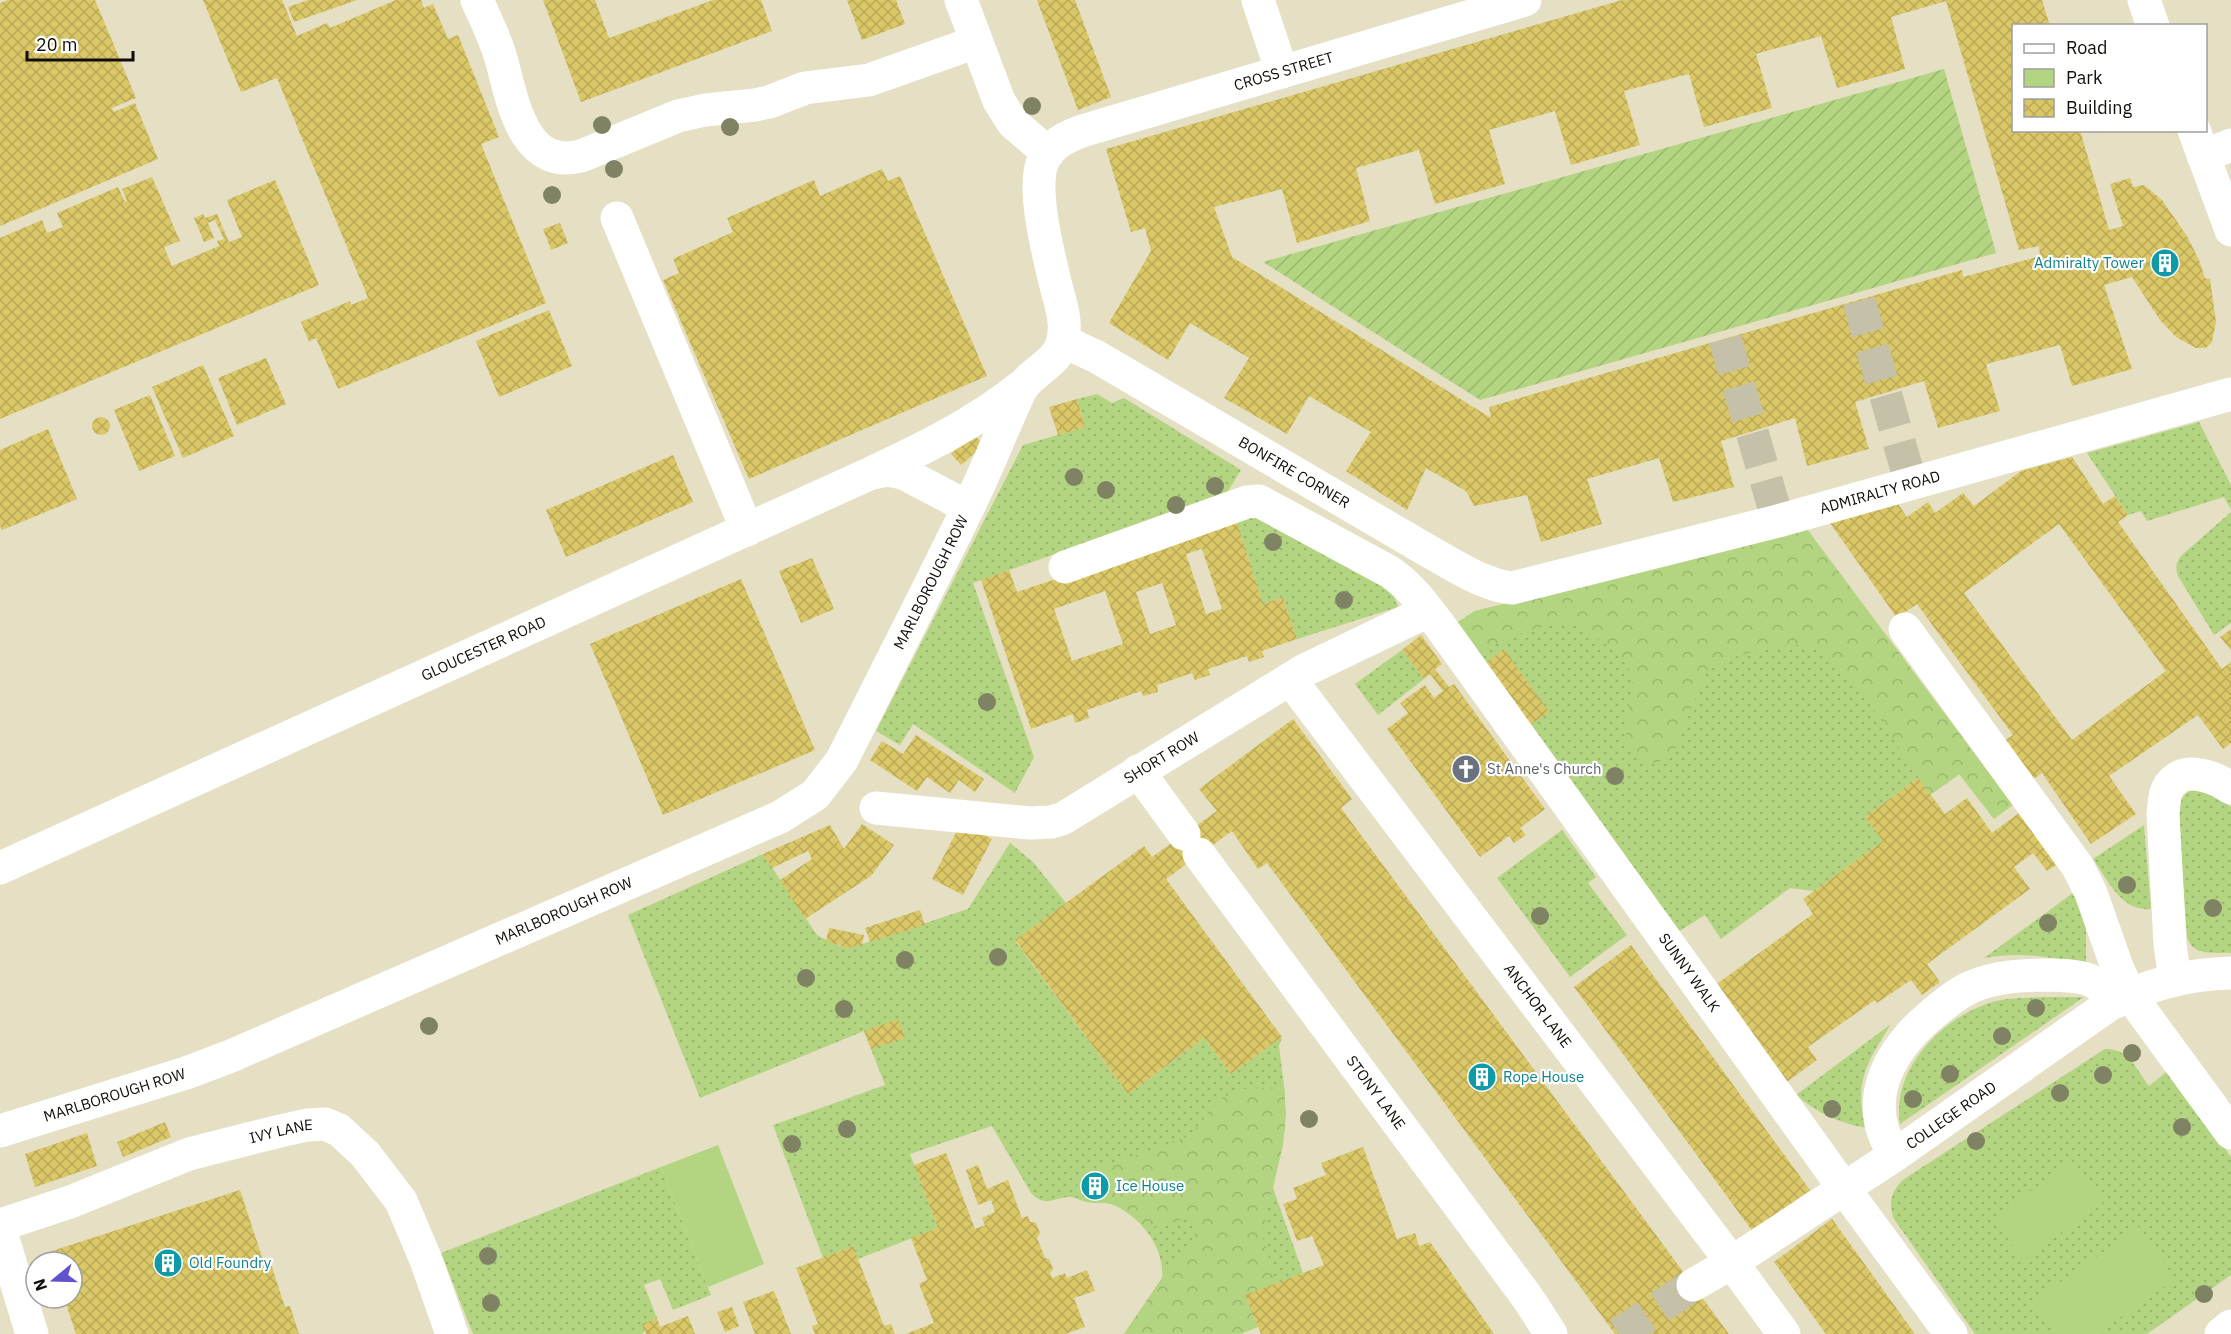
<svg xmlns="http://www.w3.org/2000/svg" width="2231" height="1334" font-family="'IBM Plex Sans',sans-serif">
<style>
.grass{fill:url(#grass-dots)}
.forest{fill:url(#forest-crowns)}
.park{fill:#b3d581}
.garden{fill:url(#garden-furrows)}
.building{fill:url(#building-cross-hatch);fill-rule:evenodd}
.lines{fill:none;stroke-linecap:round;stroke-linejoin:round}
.minor-tunnel{stroke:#c5c0a8;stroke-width:33;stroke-dasharray:33 16;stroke-linecap:butt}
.minor{stroke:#fff;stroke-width:33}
.tree{fill:#7f8363}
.labels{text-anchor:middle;stroke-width:4.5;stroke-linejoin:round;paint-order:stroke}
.street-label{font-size:15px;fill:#100e06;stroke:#fff}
.culture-label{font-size:15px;fill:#0d838f;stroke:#fff;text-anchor:start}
.worship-label{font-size:15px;fill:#5b616d;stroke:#fff;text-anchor:start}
</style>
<defs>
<pattern id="grass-dots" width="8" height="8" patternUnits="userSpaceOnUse" patternTransform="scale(1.5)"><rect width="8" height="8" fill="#b3d581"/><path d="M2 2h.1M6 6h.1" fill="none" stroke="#99b66e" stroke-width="1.8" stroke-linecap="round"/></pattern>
<pattern id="forest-crowns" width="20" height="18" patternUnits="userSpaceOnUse" patternTransform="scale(1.5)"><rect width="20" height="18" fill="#b3d581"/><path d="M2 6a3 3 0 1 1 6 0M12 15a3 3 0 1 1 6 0" fill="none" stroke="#99b66e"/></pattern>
<pattern id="garden-furrows" width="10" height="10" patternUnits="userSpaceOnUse" patternTransform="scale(1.5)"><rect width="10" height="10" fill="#b3d581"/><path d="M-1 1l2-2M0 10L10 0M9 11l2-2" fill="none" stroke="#99b66e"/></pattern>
<pattern id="building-cross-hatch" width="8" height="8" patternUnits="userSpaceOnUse" patternTransform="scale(1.5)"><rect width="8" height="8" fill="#dac767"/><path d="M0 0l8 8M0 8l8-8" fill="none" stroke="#baaa58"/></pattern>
</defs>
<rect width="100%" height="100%" fill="#e5dfc4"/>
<path class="grass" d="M1097,394L1112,403L1124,398L1241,470L1227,493L973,583L1034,757L1015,793L913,724L900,745L876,731L1023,445L1085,427L1077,399Z
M2199,422L2231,485V510L2224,497L2147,521L2141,511L2128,515L2087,453Z
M1260,511L1392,591L1398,607L1297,639L1283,597L1263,604L1236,519Z
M2231,512V623L2214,635L2178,576C2175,567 2176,562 2182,555Z
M1807,529L1994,819L1960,774L1930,795L1918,778L1865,817L1883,841L1814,891L1790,888L1721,939L1705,915L1678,932L1455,624L1475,611Z
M1402,650L1424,679L1378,715L1355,684Z
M2195,790L2217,796L2231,807V953C2214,952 2192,957 2187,936L2178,814L2179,801L2189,791Z
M2144,825L2151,909C2121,912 2108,880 2093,859Z
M1562,830L1596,877L1588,883L1627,935L1570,977L1497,878Z
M1010,843L1033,862L1066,903L1015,941L1128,1094L1204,1038L1231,1074L1282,1037L1279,1046L1285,1094V1129L1273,1188L1303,1273L1246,1295L1124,1334L1162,1278C1165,1248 1141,1217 1114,1205C1106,1201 1096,1204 1087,1202C1081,1201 1076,1197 1069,1197C1052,1198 1046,1208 1031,1193L992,1126L910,1154L938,1228L858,1259L853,1246L823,1258L773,1125L885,1085L864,1031L700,1098L628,915L763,854L817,935L838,946L853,947L968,909Z
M2077,890L2086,923V965C2052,957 2019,951 1984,958Z
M2044,997H2084L1900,1124C1891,1070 1941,1019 1989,1003C2006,997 2026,998 2044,997Z
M1891,1024C1868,1061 1852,1084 1867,1128C1838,1123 1818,1113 1796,1095Z
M2105,1049C2129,1048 2136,1069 2149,1086L2169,1070L2231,1157V1275L2147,1334H1975L1894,1219C1888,1203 1891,1191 1904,1179Z
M661,1167L711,1295L673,1310L660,1279L644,1285L657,1318L642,1334H473L441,1253Z"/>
<path class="forest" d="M1807,529L2013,805L1994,819L1959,774L1930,795C1907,762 1848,658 1813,648C1796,642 1776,646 1759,651C1739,655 1719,660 1705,675L1674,752C1662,767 1637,767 1629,748C1621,730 1633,698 1632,679C1631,665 1618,654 1608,646C1598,639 1585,628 1572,625C1549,620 1497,641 1476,653L1455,624L1475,611Z
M1284,1087L1286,1114L1283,1145L1262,1234L1276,1283L1246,1295L1258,1327L1241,1334H1124L1162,1278L1191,1242L1195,1234L1190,1219H1184L1145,1229C1137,1219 1124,1208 1111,1204C1100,1201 1089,1204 1078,1199C1075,1187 1077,1179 1088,1172L1189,1136L1222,1098L1233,1093L1243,1089Z"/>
<path class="park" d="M718,1145L764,1264L708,1287L661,1167Z
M2073,1161L2103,1203L2023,1260L1993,1218Z
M2139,1227L2175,1279L2096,1334H2056L2033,1301Z"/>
<path class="garden" d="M1944,69L1996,253L1480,400L1263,262Z"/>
<path class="building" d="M8,0H95L136,98L112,108L114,112L135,103L158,159L0,226V3Z
M203,0H282L297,36L327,23L330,28L396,0H421L424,8L433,4L448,39L458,35L499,137L481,144L546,303L338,389L316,338L309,342L301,322L350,301L351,305L368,298L277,78L241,92Z
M308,0H357L294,22L288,7Z
M543,0H595L609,38L713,0H761L772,31L581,102Z
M847,0H896L905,24L862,40Z
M1037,0H1075L1111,97L1078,110Z
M1622,0H2042L2050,26H2014V130H2080L2109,230L2123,226L2110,184L2130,178L2133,187L2144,185L2162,200L2187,236L2199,260L2205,278L2210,279L2216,322L2212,342L2206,348H2196L2176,337L2160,320L2132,277L2104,285L2132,369L2072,386L2060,345L1986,364L2000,411L1938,428L1924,381L1855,402L1869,449L1807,466L1795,418L1721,441L1734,487L1673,502L1659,458L1587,479L1602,524L1541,542L1527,495L1474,506L1466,491L1426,468L1407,510L1346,471L1371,432L1309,396L1287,434L1224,398L1249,358L1190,323L1168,360L1109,323L1151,251L1145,228L1131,232L1106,149ZM1946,1L2019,250L2039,246L2040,256L1963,277L1962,270L1489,407L1491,418L1232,257L1214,207L1282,189L1297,243L1370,221L1356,168L1419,150L1435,204L1505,184L1489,130L1555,111L1571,165L1640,145L1624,91L1689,74L1704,127L1772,108L1756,54L1821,36L1837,88L1905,69L1891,17Z
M882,169L888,181L900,176L987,376L749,479L663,280L679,273L673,259L733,232L727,218L814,180L820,196Z
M152,177L180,241L164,247L172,266L219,246L217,241L224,239L215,220L208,223L214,238L204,242L194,218L203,214L205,218L217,214L229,242L242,237L227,200L275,180L319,285L0,419V238L42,220L47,233L63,227L57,213L118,187L125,202L127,201L122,189Z
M560,223L568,243L551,250L543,229Z
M549,310L572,366L499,397L476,341Z
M266,358L286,404L237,425L218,378Z
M203,365L234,436L183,458L152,387Z
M150,395L175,456L139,471L114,410Z
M1077,399L1085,427L1058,435L1049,407Z
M92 426a9 9 0 1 1 18 0a9 9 0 1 1-18 0Z
M48,429L77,499L2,530L0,526V450Z
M973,434L984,445L961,465L951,454Z
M673,455L693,502L566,557L546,510Z
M2072,457L2103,504L2115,496L2128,515L2118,522L2222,669L2231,662V743L2223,749L2198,715L2109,776L2136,814L2091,844L2042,773L2027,784L1999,744L2013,735L1917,604L1897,618L1830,523L1898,504L1907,517L1928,502L1935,513L1963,493L1974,506L2021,471ZM2059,524L2166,671L2072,740L1964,593Z
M1236,519L1263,604L1283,597L1297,639L1262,651L1264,657L1249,662L1247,656L1208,669L1210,675L1195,680L1192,673L1157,685L1158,692L1143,696L1141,691L1087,710L1089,718L1075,723L1073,714L1031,729L981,580L1009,570L1017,592ZM1202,549L1222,609L1206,614L1186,554ZM1162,583L1176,625L1150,634L1136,592ZM1105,591L1123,644L1072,661L1054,609Z
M812,558L834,609L801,623L779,571Z
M741,579L815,750L663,815L590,644Z
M2231,629V650L2220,637Z
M1421,635L1442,664L1435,669L1449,687L1454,684L1545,809L1520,828L1526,835L1514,843L1509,836L1480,857L1387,729L1408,713L1400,703L1425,685L1434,698L1443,691L1430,674L1424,679L1402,650Z
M1504,649L1549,712L1528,726L1484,664Z
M1293,719L1352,799L1341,808L1729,1334H1615L1267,863L1258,869L1232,831L1166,879L1282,1037L1231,1074L1204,1038L1128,1094L1015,940L1144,846L1152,857L1217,811L1199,789Z
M916,735L984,779L975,792L959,780L950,793L927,777L917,791L870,760L882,741L903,754Z
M1918,778L1945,814L1967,798L1992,833L2019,813L2056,865L2047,871L2033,853L2014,867L2030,889L1927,964L1940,982L1922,995L1911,980L1877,1003L1875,1000L1808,1047L1817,1060L1784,1084L1714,986L1813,914L1803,899L1883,841L1865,817Z
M961,823L992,839L963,895L932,879Z
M862,824L894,845L871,876L805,919L780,880L812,859L808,851L772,868L763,854L830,825L844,849Z
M920,910L925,925L870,942L865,928Z
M829,928L864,935L862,945L847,948L826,941Z
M1631,945L1810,1190L1753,1232L1574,987Z
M898,1019L905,1038L871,1049L864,1031Z
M165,1122L171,1137L123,1157L117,1142Z
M87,1133L97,1166L35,1187L25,1154Z
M1363,1147L1397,1239L1415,1233L1419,1246L1430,1242L1494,1334H1261L1245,1295L1324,1265L1312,1236L1297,1241L1283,1204L1297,1199L1293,1188L1326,1175L1321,1163Z
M946,1153L975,1229L985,1225L982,1218L995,1212L991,1200L978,1205L966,1170L978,1165L987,1189L1008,1180L1022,1218L1028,1216L1030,1222L1036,1223L1040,1233L1037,1238L1045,1258L1049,1259L1053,1269L1050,1273L1052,1278L1065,1273L1067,1278L1087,1270L1095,1291L1074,1298L1085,1327L1065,1334H906L934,1323L919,1284L927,1280L911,1238L938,1228L914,1165Z
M1096,1180L1102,1186L1094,1192L1089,1185Z
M240,1190L264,1263L270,1261L285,1307L290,1306L299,1334H76L64,1298H72V1262H53L49,1252Z
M1832,1219L1915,1334H1826L1774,1262Z
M853,1246L884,1326L891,1324L895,1334H815L812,1326L818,1324L796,1268Z
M774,1291L791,1334H755L743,1302Z
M732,1307L739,1326L725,1332L717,1312Z
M688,1316L695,1334H646L642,1324L657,1318L660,1327Z"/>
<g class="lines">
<path class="minor-tunnel" d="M1859,301L1911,484
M1725,339L1778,521
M1619,1334L1693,1285"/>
<g class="minor">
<path d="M477,0C485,18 494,36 500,55C512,96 521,171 581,156L678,116L705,110L755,105L769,102L805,88L869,80L976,42"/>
<path d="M961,0L999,101L1013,123L1048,153"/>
<path d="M1258,0L1282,72"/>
<path d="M2144,0L2153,26"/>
<path d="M2194,130L2231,230"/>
<path d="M2203,156L2231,145"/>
<path d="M617,218L747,530"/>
<path id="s1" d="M1063,341L1097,357L1430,552C1456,566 1483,585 1512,588L1778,521L2231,394"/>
<path d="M873,472C925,448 977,422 1022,386"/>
<path id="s2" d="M1065,567L1247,502L1259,501L1390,572C1416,590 1433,617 1451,641L1843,1187L1951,1334"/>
<path d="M1905,629L2078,867L2091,893L2117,967L2130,995L2231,1133"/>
<path id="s3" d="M1290,679L1724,1252L1784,1334"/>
<path d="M1138,771L1184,834"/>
<path id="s4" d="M876,808L1030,823L1051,822L1062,819L1303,671L1428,611"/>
<path id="s5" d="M1199,854L1527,1297L1551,1334"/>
<path id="s6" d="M0,868L869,474L887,470L903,473L968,507"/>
<path d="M2175,980L2170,944L2163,814C2164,806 2164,797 2167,790C2180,763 2213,776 2231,788"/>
<path id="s7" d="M0,1131L186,1073L231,1056L780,817L815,795L842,760C884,676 927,592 968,508C987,469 1002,430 1020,391C1030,371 1058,365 1063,340C1067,322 1061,304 1056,286C1049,256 1031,189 1043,161C1051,144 1066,137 1082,131L1525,0"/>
<path d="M1895,1155C1860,1103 1888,1052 1930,1016C1943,1005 1956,994 1971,987C1996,976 2026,975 2052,975C2081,976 2098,977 2115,1002"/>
<path id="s8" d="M0,1225L70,1202L189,1154L280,1131L307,1125L325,1124L339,1130L365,1154L401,1201L426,1260L452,1334"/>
<path d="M0,1229L32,1334"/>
<path id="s9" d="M1693,1285L1731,1263L1895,1155L2109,1005C2146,985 2189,974 2231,973"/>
<path d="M2221,1334L2231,1326"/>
</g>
</g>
<g class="tree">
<circle cx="1032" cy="106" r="9"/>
<circle cx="602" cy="125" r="9"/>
<circle cx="730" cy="127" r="9"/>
<circle cx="614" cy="169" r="9"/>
<circle cx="552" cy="195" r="9"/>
<circle cx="1074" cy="477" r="9"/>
<circle cx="1215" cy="486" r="9"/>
<circle cx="1106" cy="490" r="9"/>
<circle cx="1176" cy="505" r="9"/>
<circle cx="1273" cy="542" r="9"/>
<circle cx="1344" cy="600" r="9"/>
<circle cx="987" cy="702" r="9"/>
<circle cx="1615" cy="776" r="9"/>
<circle cx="2127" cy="885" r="9"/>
<circle cx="2213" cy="908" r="9"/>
<circle cx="1540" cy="916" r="9"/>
<circle cx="2048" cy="923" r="9"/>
<circle cx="998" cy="957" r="9"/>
<circle cx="905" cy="960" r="9"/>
<circle cx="806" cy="978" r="9"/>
<circle cx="2036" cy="1008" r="9"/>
<circle cx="844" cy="1009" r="9"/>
<circle cx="429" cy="1026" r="9"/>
<circle cx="2002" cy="1036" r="9"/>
<circle cx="2132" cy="1053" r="9"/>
<circle cx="1950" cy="1074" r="9"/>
<circle cx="2103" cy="1075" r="9"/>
<circle cx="2060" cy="1093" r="9"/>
<circle cx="1913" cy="1099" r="9"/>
<circle cx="1832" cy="1109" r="9"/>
<circle cx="1309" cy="1119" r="9"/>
<circle cx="2182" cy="1127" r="9"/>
<circle cx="847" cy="1129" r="9"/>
<circle cx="1976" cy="1141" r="9"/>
<circle cx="792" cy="1144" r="9"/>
<circle cx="488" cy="1256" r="9"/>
<circle cx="2204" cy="1294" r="9"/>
<circle cx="491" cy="1303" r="9"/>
</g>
<defs>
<g id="building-disc" transform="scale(1.5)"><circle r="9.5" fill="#0f9aa8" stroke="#fff"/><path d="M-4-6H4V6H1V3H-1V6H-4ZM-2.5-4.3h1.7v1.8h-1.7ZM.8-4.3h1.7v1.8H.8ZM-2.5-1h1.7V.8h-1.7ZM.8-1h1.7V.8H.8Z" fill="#fff"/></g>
<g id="church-disc" transform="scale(1.5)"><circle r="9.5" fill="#6b7280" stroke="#fff"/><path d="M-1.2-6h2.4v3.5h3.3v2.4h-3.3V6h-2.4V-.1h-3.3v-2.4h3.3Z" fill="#fff"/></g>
</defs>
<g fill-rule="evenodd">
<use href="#building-disc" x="2165" y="263"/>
<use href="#church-disc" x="1466" y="769"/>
<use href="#building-disc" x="1482" y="1077"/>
<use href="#building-disc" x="1095" y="1186"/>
<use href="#building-disc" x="168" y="1263"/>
</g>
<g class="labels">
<g class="street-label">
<text dy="5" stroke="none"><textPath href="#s7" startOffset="1848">CROSS STREET</textPath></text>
<text dy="5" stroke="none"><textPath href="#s1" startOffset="266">BONFIRE CORNER</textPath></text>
<text dy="5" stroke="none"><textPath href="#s1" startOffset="894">ADMIRALTY ROAD</textPath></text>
<text dy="5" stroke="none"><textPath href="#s7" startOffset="1126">MARLBOROUGH ROW</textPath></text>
<text dy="5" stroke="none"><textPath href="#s6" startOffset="531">GLOUCESTER ROAD</textPath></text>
<text dy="5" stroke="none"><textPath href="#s4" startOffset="304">SHORT ROW</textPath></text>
<text dy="5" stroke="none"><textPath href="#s7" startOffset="606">MARLBOROUGH ROW</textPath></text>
<text dy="5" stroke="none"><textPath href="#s2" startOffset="855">SUNNY WALK</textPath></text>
<text dy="5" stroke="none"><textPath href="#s3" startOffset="410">ANCHOR LANE</textPath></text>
<text dy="5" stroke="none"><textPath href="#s5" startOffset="297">STONY LANE</textPath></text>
<text dy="5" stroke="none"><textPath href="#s7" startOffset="120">MARLBOROUGH ROW</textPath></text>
<text dy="5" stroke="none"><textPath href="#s9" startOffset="309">COLLEGE ROAD</textPath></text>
<text dy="5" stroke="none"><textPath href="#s8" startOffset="297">IVY LANE</textPath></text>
</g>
<g class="culture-label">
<text x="2144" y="268" text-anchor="end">Admiralty Tower</text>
<text x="1503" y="1082">Rope House</text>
<text x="1116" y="1191">Ice House</text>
<text x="189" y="1268">Old Foundry</text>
</g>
<g class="worship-label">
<text x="1487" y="774">St Anne's Church</text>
</g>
</g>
<rect x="2012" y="24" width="195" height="108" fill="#ffffff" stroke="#9f9f9b" stroke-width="1.5"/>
<rect x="2024" y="44" width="30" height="9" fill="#ffffff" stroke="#9f9f9b" stroke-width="1.5"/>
<text x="2066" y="54" font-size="18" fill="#100e06">Road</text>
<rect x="2024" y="69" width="30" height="18" fill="#b3d581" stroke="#9f9f9b" stroke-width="1.5"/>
<text x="2066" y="84" font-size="18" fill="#100e06">Park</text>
<rect x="2024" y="99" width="30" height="18" fill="url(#building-cross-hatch)" stroke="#9f9f9b" stroke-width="1.5"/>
<text x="2066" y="114" font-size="18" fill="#100e06">Building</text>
<g transform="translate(54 1280) rotate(251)"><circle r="28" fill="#ffffff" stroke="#9f9f9b" stroke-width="1.5"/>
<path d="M0-4.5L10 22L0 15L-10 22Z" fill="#6152cb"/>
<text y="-9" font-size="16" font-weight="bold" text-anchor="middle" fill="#100e06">N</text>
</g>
<path d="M27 51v9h106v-9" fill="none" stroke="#100e06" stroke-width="3"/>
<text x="36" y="51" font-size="18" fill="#100e06" stroke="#ffffff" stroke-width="4.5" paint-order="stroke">20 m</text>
</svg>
